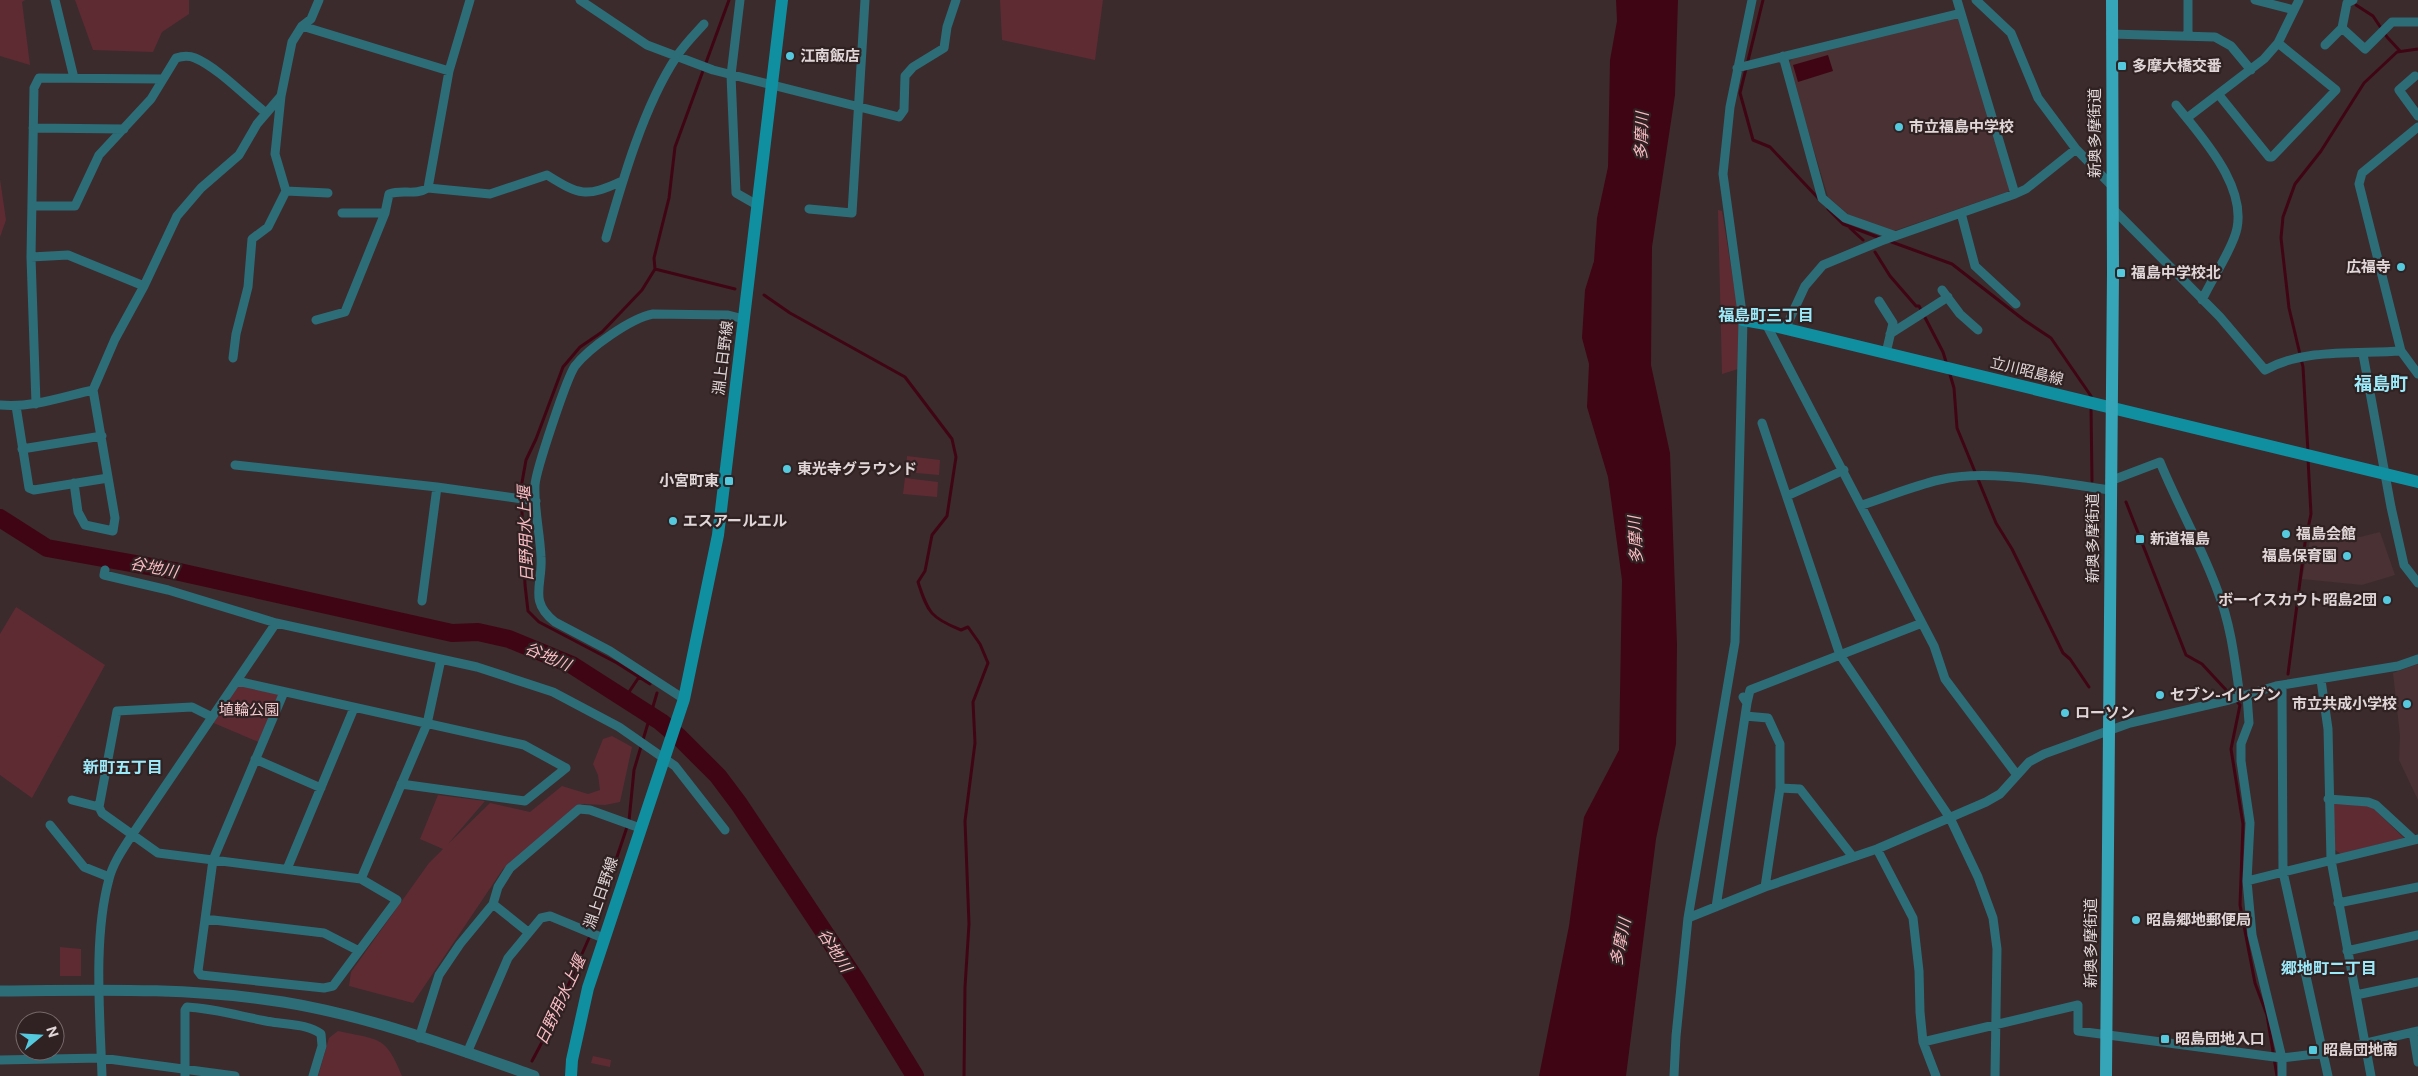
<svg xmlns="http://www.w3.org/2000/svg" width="2418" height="1076" font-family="'Public Sans','Noto Sans JP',sans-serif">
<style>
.built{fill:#493134}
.green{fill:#5e2b33}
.water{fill:#400515}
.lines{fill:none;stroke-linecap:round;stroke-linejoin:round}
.stream{stroke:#400515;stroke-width:3}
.river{stroke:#400515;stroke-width:18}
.minor{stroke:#2d6d78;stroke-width:9}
.tertiary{stroke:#2d6d78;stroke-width:11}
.secondary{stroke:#108fa1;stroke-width:12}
.primary{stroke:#36a5b8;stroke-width:12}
.poi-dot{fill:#55cadf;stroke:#302123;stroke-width:2}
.labels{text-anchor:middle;stroke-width:4.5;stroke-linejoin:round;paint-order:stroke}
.poi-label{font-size:15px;font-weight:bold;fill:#e1d6d7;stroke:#302123;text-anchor:start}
.street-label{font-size:15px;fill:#e1d6d7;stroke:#302123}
.park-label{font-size:15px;fill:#f4cace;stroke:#302123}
.water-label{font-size:16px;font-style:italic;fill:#fabdc3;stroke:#302123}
.neighbourhood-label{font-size:16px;font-weight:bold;fill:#9beafa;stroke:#302123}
.quarter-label{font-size:18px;font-weight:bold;fill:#9beafa;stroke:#302123}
</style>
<rect width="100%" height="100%" fill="#3b2b2c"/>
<path class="built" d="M1959,15L2010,191L1894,231L1849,215L1828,197L1788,64L1792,59Z
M2312,531L2360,537L2380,532L2395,575L2362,585L2302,579Z
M2418,664V800L2399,760L2400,736L2393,673Z"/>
<path class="green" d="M0,0H25L22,2L30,65L0,56Z
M75,0H189V14L162,32L153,52L93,50Z
M1000,0H1103L1095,60L1002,40Z
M0,179L6,220L0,237Z
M1718,210L1722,211L1739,317L1738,369L1722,374Z
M907,456L940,460L939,475L906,472Z
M905,478L938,482L937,497L903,494Z
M16,607L105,665L32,798L0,775V634Z
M237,681L284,692L261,743L209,721Z
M612,736L632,747L620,802L605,805L582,804L503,869L413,1003L349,986L351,972L429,863L443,849L420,839L438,795L485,801L448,844L490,803L530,812L562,786L588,794L600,790L598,775L593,764L603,739Z
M2333,804L2367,805L2374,809L2404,838L2341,854L2335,850Z
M60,947L81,949V976H60Z
M338,1031C378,1040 386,1035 402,1076H318L329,1038Z
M593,1056L611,1060L610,1067L591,1063Z"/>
<path class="water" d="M1616,0H1678L1675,95L1652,247L1651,365L1670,453L1677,644L1676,744L1656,839L1626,1076H1539L1569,926L1584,817L1619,750L1622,580L1608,477L1587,407L1589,364L1582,338L1585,290L1594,261L1597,218L1608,167L1610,60L1617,21Z
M1828,55L1833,71L1798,82L1793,65Z"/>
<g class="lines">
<path class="stream" d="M1763,0L1740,93L1753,140L1770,147L1819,199
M2356,5L2373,16L2387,37L2400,51
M1828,209L1843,224L1880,238
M1850,228L1863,240
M1889,241L1952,264L2024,320L2051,338L2091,396V401
M1875,252L1890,276L1916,306H1919L1943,352L1947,365
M655,269L654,258L669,198L675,147L729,0
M655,269L735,289
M764,295L790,313L905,377L952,439L956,457L947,516L932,535L925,571L918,582C928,613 931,618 961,630L968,627L980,644L988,663L973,702L975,743L965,821L969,924L965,987L964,1076
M1949,371L1954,388L1957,428L1996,523L2012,549L2063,653L2070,659L2089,687
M2091,407L2092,481
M2308,452L2303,367L2289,308L2281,238L2283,217L2295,184L2321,151L2364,83L2397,52L2418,49
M2126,502L2186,655L2202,664L2240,705L2231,749L2243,824L2240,905L2255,983L2267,1015L2277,1076
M0,519H1
M2288,674L2305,543L2311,514L2308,459
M650,684L617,663L539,622L528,611L525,585L521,488L526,460L536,439L563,367L580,347L602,332L642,290L655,269
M625,698L639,677
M629,821L634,770L657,693
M592,931L627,827
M532,1061L549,1029L589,938"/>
<path class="river" d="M0,518L47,548L175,571L452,633L478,632L509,639L572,665L661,722L680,738L718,776L739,804L856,980L915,1076"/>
<path class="minor" d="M55,0L74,78
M580,0L647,45L713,70L899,117L904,110L905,76L913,67L944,48L947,27L956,0
M740,0L731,75L736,193L757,205
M1957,0L2015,194
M1976,0L2011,33L2038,98L2076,149
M2255,0L2294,10
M2353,0L2347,3L2342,28L2365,49L2392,22H2418
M302,26L449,71
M2111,34L2215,37L2231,46L2251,70
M2188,35V0
M2325,45L2342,28
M1783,56L1822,198L1845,218L1896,236
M1737,68L1961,13
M2415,76L2399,90L2418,116
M2219,95L2269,157H2272L2336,90L2278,43
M2176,105C2202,137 2253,192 2234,238C2226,259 2212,279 2202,300
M2187,118L2264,59L2278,43L2299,0
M2418,127L2362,173L2359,184L2401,351L2418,374
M33,128L124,129
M428,188L449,71L470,0
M286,191L328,193
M32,206H75L99,155L151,99L176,58C182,56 188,55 195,58C217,67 246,97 266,113
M809,209L852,213L865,0
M2113,209L2220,317L2265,370C2305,348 2356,354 2401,351
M342,213H385
M1961,213L1975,266L2016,304
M606,238C622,182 644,105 677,56C684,45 695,34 704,24
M31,257L68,255L144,286
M1942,290L1960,314L1978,330
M1879,301L1893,323L1886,353
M316,320L345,312L385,213L389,194C403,189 415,196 428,188L490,194L547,175C579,195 586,198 622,181
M1766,324L1934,646L1945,679L2017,775
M1785,329L1805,286L1823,265L1881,241L2015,194L2026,189L2076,149L2112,186
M1890,334L1948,297
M2363,354L2391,507L2404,565L2418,583
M233,358L236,334L248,287L252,239L268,227L286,191L275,154L281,96
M36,404L31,257L34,88L39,78L162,79
M0,405C32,408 62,397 93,390
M16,406L29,488L34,490L108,478
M1762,423L1840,655L1950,818L1978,877L1993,918L1997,949L1995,1076
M22,449L102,436
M235,465L437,487L536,501
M2110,481L2160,462C2178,506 2202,547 2218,592C2231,625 2235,662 2240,697
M74,483L78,512L85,525L113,531L115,518L93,390L115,339L144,286L177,216L201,188L239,155L257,124L281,96L292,42L302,26L311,19L319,0
M1787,496L1844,470
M1862,505C1887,497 1913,486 1939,480C1989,468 2058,483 2110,490
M105,570L104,575L168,590L276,623L477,667L553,692L619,727L675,766L725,830
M422,601L437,487
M2321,680L2328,729L2331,860L2371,1076
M237,681L524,745L566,768L525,801L401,784
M2282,685L2283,872L2328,1076
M284,692L213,860L198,971L201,975L324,988L333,986L359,951
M2247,695L2249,723L2241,744V761L2250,823L2247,881L2252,935L2282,1058V1076
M684,699L610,651L555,622C528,601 543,585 541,557C540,533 534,509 535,485C536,470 567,377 575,366C589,348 631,318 653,314L728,315L744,319
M1747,703L1750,690L1922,623
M1745,716L1768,718L1780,744V788
M255,759L321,788
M2328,799L2368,802L2376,805L2414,840
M72,800L99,807
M50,825L84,867L109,877
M1877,849L1913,918L1919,971L1920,1012L1923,1042L1936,1076
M287,869L354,708
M361,879L427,724L441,659
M2247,881L2418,839
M1765,887L1780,788L1800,789L1853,857
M2338,903L2418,887
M493,904L528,932
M1716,907L1747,703L1743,697
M1688,918L1765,887L1877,849L1986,802L2000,794L2029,762L2044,754L2130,723L2229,700L2276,686L2398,666L2418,659
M205,919L324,933L359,951L397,900L361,879L158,853L102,813L99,807L117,711L192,707L212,717
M2347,951L2418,935
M2356,995L2418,982
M2413,1032L2418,1062
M419,1038L439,975L460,944L493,904L498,887L510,868L579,809L590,810L640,828
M1923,1042L2078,1005V1031L2282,1058L2324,1053L2418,1031
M467,1053L508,958L541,918L550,916L603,938
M0,1060L101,1058L235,1076
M102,1076C100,1014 93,938 109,879C113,863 123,849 132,835L276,623
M185,1076V1010L187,1007C219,1009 242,1017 272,1022C289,1025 307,1024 321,1034L322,1046L313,1076
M1674,1076L1676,1036L1688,918L1735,642L1743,320L1723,174L1730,107L1752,0"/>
<path class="tertiary" d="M0,991C95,990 189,987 283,1002C369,1016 453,1047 534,1076"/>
<path class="secondary" d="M1743,320L1766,324L2418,482
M571,1076L572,1060L588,988L684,699L718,535L782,0"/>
<path class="primary" d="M2106,1076L2113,273L2112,0"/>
</g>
<g class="poi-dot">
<circle cx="790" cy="56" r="5"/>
<rect x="2117" y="61" width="10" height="10" rx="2.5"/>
<circle cx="1899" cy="127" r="5"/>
<circle cx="2401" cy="267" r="5"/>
<rect x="2116" y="268" width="10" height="10" rx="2.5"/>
<circle cx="787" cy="469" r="5"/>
<rect x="724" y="476" width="10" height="10" rx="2.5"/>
<circle cx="673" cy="521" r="5"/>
<circle cx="2286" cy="534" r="5"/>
<rect x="2135" y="534" width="10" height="10" rx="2.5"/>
<circle cx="2347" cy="556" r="5"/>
<circle cx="2387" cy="600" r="5"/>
<circle cx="2160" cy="695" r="5"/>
<circle cx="2407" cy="704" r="5"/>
<circle cx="2065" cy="713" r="5"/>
<circle cx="2136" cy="920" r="5"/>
<rect x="2160" y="1034" width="10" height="10" rx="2.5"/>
<rect x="2308" y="1045" width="10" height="10" rx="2.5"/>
</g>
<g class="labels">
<g class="poi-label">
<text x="800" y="61">江南飯店</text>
<text x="2132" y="71">多摩大橋交番</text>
<text x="1909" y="132">市立福島中学校</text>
<text x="2391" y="272" text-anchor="end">広福寺</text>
<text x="2131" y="278">福島中学校北</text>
<text x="797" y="474">東光寺グラウンド</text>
<text x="719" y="486" text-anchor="end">小宮町東</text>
<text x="683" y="526">エスアールエル</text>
<text x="2296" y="539">福島会館</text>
<text x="2150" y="544">新道福島</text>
<text x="2337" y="561" text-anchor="end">福島保育園</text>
<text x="2377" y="605" text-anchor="end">ボーイスカウト昭島2団</text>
<text x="2170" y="700">セブン-イレブン</text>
<text x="2397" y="709" text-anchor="end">市立共成小学校</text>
<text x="2075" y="718">ローソン</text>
<text x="2146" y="925">昭島郷地郵便局</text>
<text x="2175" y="1044">昭島団地入口</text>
<text x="2323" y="1055">昭島団地南</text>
</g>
<g class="street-label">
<text transform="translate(2095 133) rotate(-90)" y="5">新奥多摩街道</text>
<text transform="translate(723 358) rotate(-83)" y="5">淵上日野線</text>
<text transform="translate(2027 371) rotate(14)" y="5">立川昭島線</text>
<text transform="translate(2093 538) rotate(-90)" y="5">新奥多摩街道</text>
<text transform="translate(601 893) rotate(-71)" y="5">淵上日野線</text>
<text transform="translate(2091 943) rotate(-90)" y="5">新奥多摩街道</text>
</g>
<g class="park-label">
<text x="249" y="715">埴輪公園</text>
</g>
<g class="water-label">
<text transform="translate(1641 136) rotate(-88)" y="6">多摩川</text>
<text transform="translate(525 534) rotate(-92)" y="6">日野用水上堰</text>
<text transform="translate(1635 540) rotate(-93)" y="6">多摩川</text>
<text transform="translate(154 567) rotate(11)" y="6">谷地川</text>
<text transform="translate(548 656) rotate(23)" y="6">谷地川</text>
<text transform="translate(1620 942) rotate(-79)" y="6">多摩川</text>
<text transform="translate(835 950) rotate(57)" y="6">谷地川</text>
<text transform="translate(560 1000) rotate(-65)" y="6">日野用水上堰</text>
</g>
<g class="neighbourhood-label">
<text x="1766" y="321">福島町三丁目</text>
<text x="123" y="773">新町五丁目</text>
<text x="2329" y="974">郷地町二丁目</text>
</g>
<g class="quarter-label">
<text x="2381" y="390">福島町</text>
</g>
</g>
<g transform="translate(40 1036) rotate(72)"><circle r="24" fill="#302123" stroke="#77696b"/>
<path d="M0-4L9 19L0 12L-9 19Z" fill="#55cadf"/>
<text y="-8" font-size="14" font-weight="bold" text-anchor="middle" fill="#e1d6d7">N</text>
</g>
</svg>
